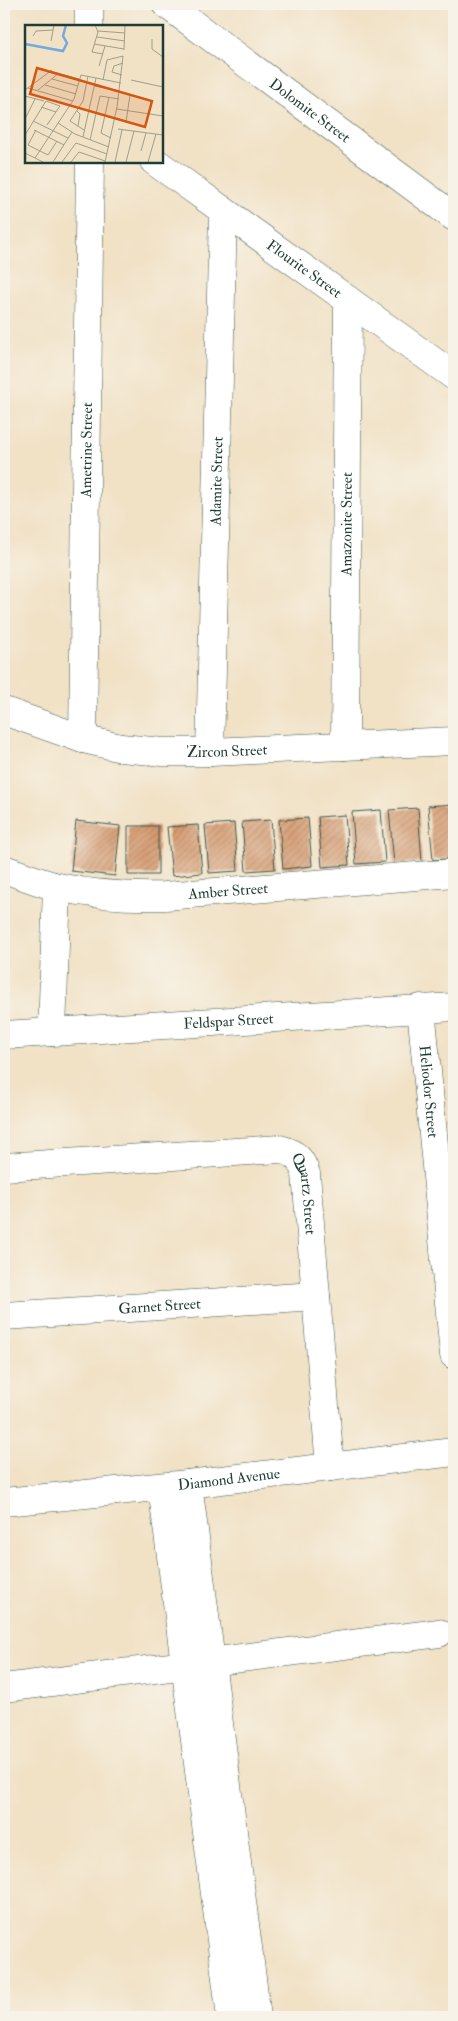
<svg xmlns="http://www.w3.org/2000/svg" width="458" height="2021" font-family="'IM FELL Double Pica',serif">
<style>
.building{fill:url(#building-hatch)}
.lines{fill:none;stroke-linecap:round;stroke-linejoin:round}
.minor-casing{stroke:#3e564a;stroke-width:29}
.minor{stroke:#fff;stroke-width:28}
.labels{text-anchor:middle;stroke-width:5;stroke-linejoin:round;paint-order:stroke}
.street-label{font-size:15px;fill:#1f3d34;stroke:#f7f3e8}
.inset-river{fill:none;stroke:#73a9e1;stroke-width:2.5}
.inset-road{fill:none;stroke:#9d9f8b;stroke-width:1}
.view{fill:#d45610;fill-opacity:0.15;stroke:#d45610;stroke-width:2.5}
.inset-edge{fill:none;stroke:#1f3d34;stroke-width:2.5}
</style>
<defs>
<pattern id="building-hatch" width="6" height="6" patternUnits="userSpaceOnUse" patternTransform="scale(1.25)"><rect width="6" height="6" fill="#d5996e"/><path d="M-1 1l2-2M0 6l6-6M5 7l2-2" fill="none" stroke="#ac7e5b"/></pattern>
</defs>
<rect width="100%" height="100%" fill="#f7f3e8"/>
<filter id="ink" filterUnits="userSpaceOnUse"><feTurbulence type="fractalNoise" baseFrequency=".02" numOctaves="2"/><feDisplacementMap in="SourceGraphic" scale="10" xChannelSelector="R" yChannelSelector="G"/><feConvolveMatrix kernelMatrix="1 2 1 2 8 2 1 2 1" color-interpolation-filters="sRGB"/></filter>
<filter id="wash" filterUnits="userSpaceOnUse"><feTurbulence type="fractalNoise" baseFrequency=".0096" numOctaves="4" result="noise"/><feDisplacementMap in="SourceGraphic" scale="20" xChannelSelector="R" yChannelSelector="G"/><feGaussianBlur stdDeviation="1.12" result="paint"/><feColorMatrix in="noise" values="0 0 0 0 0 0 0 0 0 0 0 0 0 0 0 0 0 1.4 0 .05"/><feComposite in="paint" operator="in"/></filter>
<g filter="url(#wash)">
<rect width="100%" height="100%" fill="#f1e1c5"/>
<g id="blocks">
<path class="building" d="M454,804V858L433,860L428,806Z
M418,808L422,862L394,864L389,810Z
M381,810L385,862L356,864L352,812Z
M345,815L349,865L322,867L318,817Z
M308,818L312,866L283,869L279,820Z
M271,820L275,869L246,871L242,822Z
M76,821L120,826L115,876L71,871Z
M234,823L238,871L209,873L205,825Z
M198,825L202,873L172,876L167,827Z
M128,826H158V875H128Z"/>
</g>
</g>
<g filter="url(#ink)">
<use href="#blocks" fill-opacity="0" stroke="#3e564a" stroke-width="1"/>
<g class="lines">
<g class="minor-casing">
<g id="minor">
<path d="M89,4V26"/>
<path id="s1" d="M166,4L454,217"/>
<path id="s2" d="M154,161L454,376"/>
<path id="s3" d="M4,711L83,739L121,748L163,752H210L454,741"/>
<path id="s4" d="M83,739L90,161"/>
<path id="s5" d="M345,746L348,300"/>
<path id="s6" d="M210,752L223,211"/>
<path id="s7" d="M4,869C22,875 40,883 58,887C94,895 129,897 165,896L454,873"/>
<path id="s8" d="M421,1008L454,1355"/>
<path d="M52,1032L57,887"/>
<path id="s9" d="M4,1035L454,1007"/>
<path id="s10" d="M4,1167L280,1149C296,1153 301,1159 306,1174L330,1467"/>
<path id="s11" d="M4,1316L316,1296"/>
<path d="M188,1484L257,2017"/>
<path d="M162,1487L231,2017"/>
<path id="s12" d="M4,1502L188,1484L454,1452"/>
<path d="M4,1688L439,1633"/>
</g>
</g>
<use href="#minor" class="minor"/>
</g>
</g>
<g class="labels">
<g class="street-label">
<text dy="5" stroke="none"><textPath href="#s1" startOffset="179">Dolomite Street</textPath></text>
<text dy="5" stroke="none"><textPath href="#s2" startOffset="185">Flourite Street</textPath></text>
<text dy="5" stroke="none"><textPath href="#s4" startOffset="289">Ametrine Street</textPath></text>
<text dy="5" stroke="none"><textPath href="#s6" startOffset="271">Adamite Street</textPath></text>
<text dy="5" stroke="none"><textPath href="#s5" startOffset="222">Amazonite Street</textPath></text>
<text dy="5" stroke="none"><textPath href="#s3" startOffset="229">Zircon Street</textPath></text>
<text dy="5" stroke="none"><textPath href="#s7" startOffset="228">Amber Street</textPath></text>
<text dy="5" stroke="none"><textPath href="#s9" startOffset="225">Feldspar Street</textPath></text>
<text dy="5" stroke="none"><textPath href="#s8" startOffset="84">Heliodor Street</textPath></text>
<text dy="5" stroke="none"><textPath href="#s10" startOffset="334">Quartz Street</textPath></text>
<text dy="5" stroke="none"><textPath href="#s11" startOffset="156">Garnet Street</textPath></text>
<text dy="5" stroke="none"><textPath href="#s12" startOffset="226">Diamond Avenue</textPath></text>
</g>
</g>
<g transform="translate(25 25)">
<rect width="138" height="138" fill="#f1e1c5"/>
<path class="inset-river" d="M0,19L38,26L42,18L38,11L41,0"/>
<path class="inset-road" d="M70,0L73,7L67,27L78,29M73,6L100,8M8,11L11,6L28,5M72,12L100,16M127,14V24L138,32M26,16L29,0M69,19L99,24M99,25L100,0M74,41L80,21M25,46L54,54M97,50L87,47L89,41L98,38M27,54L53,61M78,55L82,35L98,31L92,82L80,137M106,55L138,62M20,60L51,69M69,61L95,66M3,63L48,76M0,65L27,45M13,65L34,48M0,71L19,76M84,72L76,108L86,113M16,82L31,87M92,84L138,91M52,86L55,89L53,101M0,94L10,74M8,96L43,113M101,97L105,70M33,98L50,109L84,122M93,104L138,110M9,105L39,120M11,105L3,120L23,130L32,116M59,105L45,96L58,76L63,51M0,110L21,76L35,81L22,100M58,112L71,53M65,115L75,71L94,74M116,126L121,108M0,128L18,137M10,133L49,74L56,50L96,58M28,137L47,107M37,137L51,118L82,129M46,137L54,127L80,136M90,137L97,105M101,137L109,106M123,137L131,109"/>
<path class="view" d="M12,43L127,76L120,102L5,69Z"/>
<rect width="138" height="138" class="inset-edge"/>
</g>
<rect width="458" height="2021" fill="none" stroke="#f7f3e8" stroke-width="20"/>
</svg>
